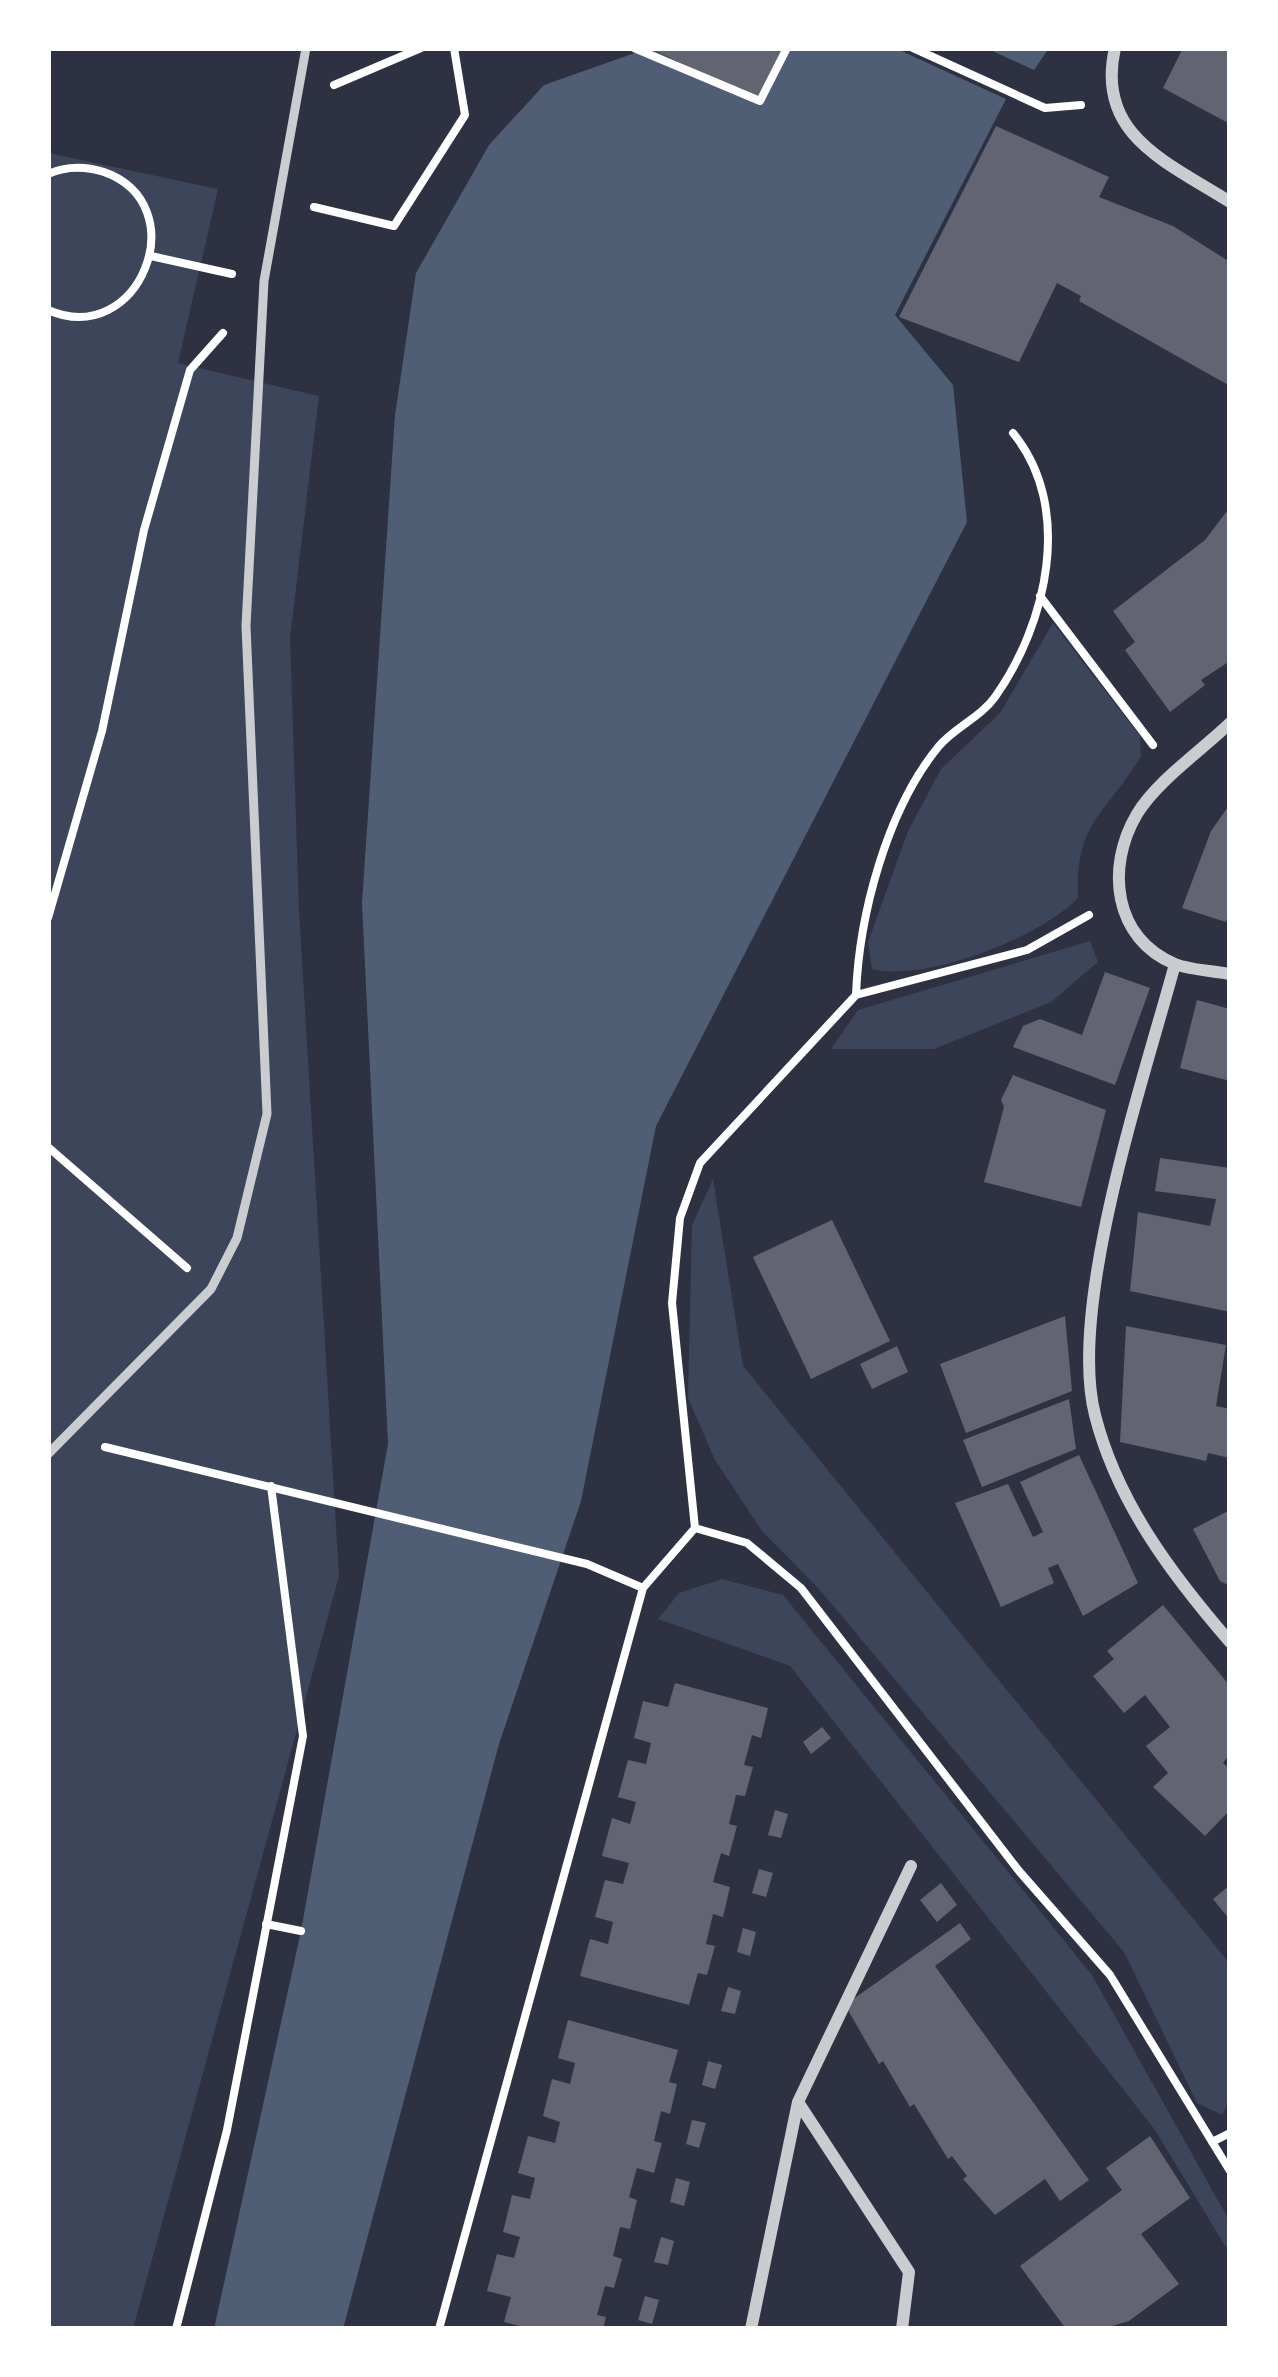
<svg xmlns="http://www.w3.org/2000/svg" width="1278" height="2377" font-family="'Exo 2',sans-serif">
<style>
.green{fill:#3c4559}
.water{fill:#4f5d75}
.building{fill:#626471}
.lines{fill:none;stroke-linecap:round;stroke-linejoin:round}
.path{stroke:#fff;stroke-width:8}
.service{stroke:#caccd0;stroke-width:9}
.minor{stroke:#caccd0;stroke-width:12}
</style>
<rect width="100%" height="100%" fill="#2d3142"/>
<path class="green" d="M48,153L218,189L178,363L319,396L290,638L299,910L339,1576L133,2329H48Z
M1053,623L1140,736L1141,756C1106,815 1075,821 1078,898C1041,937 925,983 872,969L868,942L908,831L941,769L1000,713Z
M1090,941L1098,962L1051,1002L934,1049H831L858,1010Z
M713,1179L743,1366L1230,1964V2100L1222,2115L1197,2103L1124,1952L818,1588L762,1531L715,1460L688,1398L692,1225Z
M722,1579L783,1595L1092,1975L1230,2222V2254L1155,2130L790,1666L658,1619L679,1593Z"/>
<path class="water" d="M649,48L760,104L788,48H895L1006,99L895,315L953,385L967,522L656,1126L581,1501L499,1744L343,2329H214L301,1931L388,1444L362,903L395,415L416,273L489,145L544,85Z
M986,48H1049L1034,70Z"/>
<path class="building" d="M649,48H785L760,101Z
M1183,48H1230V124L1163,88Z
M996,126L1109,177L1099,197L1173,226L1230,262V386L1079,301L1081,296L1057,283L1019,362L899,317Z
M1230,507V661L1201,680L1205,685L1170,712L1125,650L1135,642L1113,611L1205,540Z
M1230,804V909L1226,922L1182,908L1211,831Z
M1105,972L1150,988L1115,1085L1013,1047L1023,1026L1040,1019L1082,1035Z
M1197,1000L1230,1009V1081L1180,1068Z
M1013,1075L1106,1110L1081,1207L984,1182L1004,1107L1001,1100Z
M1160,1158L1230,1168V1312L1130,1291L1138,1212L1210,1226L1216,1199L1155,1191Z
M832,1220L890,1341L811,1379L753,1257Z
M1065,1316L1072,1391L966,1433L940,1364Z
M1126,1326L1226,1345L1216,1406L1230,1409V1458L1208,1453L1206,1461L1120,1442Z
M897,1346L908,1372L872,1389L860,1364Z
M1069,1399L1076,1449L982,1487L963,1440Z
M1079,1455L1138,1583L1083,1616L1058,1564L1048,1568L1054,1583L1001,1607L955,1503L1008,1484L1033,1537L1043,1532L1020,1482Z
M1230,1510V1586L1220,1581L1193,1529Z
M1163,1605L1230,1686V1754L1223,1763L1230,1769V1810L1205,1836L1153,1787L1168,1773L1146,1746L1170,1727L1145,1695L1124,1713L1093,1676L1114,1659L1107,1651Z
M675,1683L768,1708L761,1738L752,1735L744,1765L753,1767L745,1796L736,1795L729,1824L737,1826L729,1856L721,1853L713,1882L730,1887L723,1917L713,1914L706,1944L715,1946L707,1975L698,1973L689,2005L580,1976L590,1939L608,1944L613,1922L595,1917L605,1880L623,1884L629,1863L602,1856L612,1818L630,1824L636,1802L618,1797L628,1760L646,1764L651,1743L634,1738L643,1701L668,1707Z
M822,1727L831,1738L811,1754L803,1742Z
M775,1810L788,1814L781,1838L768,1835Z
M759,1869L773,1873L766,1897L752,1893Z
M941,1883L957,1905L937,1922L920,1900Z
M1230,1885V1920L1213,1899Z
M960,1923L971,1939L935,1966L1089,2180L1060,2201L1045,2179L995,2215L963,2179L967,2176L952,2156L948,2159L914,2104L910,2107L883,2061L879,2064L845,2005Z
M743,1928L756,1932L750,1956L737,1952Z
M728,1987L741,1991L735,2014L721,2011Z
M568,2020L678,2050L669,2082L677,2084L670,2114L661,2111L654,2141L662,2143L654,2173L637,2168L629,2197L637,2200L630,2229L620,2227L613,2256L622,2259L614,2288L605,2286L597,2315L606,2317L603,2329H531L504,2322L511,2297L487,2291L497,2254L514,2258L520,2237L503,2232L512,2195L530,2199L535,2178L518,2173L528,2136L555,2143L560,2122L543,2116L552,2079L570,2084L575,2063L558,2058Z
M708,2061L722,2065L715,2089L702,2085Z
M692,2120L706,2123L699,2148L686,2144Z
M1150,2136L1190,2198L1141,2234L1179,2284L1129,2321L1102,2329H1066L1020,2266L1122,2190L1106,2168Z
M676,2178L690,2182L684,2206L670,2202Z
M661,2237L674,2241L668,2265L654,2262Z
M645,2296L659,2300L652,2324L638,2320Z"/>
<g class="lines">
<path class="path" d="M634,48L760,101L787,48
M913,48L1045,108L1081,105
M334,85L421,48
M48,174C66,166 85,166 104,172C197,205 139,350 48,310
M314,207L394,226L465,115L454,48
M151,256L232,274
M1040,596L1153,745
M48,918L102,731L144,530L190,370L223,333
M856,995C859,915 887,809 939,746C955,727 981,717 995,697C1047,624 1074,507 1013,433
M48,1147L187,1268
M105,1447L587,1564L643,1588
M695,1528L747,1543L801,1588L1019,1871L1110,1975L1230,2171
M266,1924L301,1931
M1212,2142L1230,2133
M176,2329L227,2130L303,1736L271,1486
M439,2329L643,1588L695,1528L672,1303L680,1218L700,1163L856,995L1027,950L1089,915"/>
<path class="service" d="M48,1454L211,1289L237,1238L267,1114L246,626L264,281L306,48"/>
<path class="minor" d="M1115,48C1095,135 1167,162 1230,202
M1230,723C1202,750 1157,781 1137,814C1105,868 1114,939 1175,964C1191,970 1213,971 1230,974
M1175,964C1145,1075 1067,1306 1095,1415C1117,1502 1172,1575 1230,1642
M798,2102L909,2272L902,2329
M751,2329L798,2102L911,1866"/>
</g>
<rect width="1278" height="2377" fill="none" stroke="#ffffff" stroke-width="102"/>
</svg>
